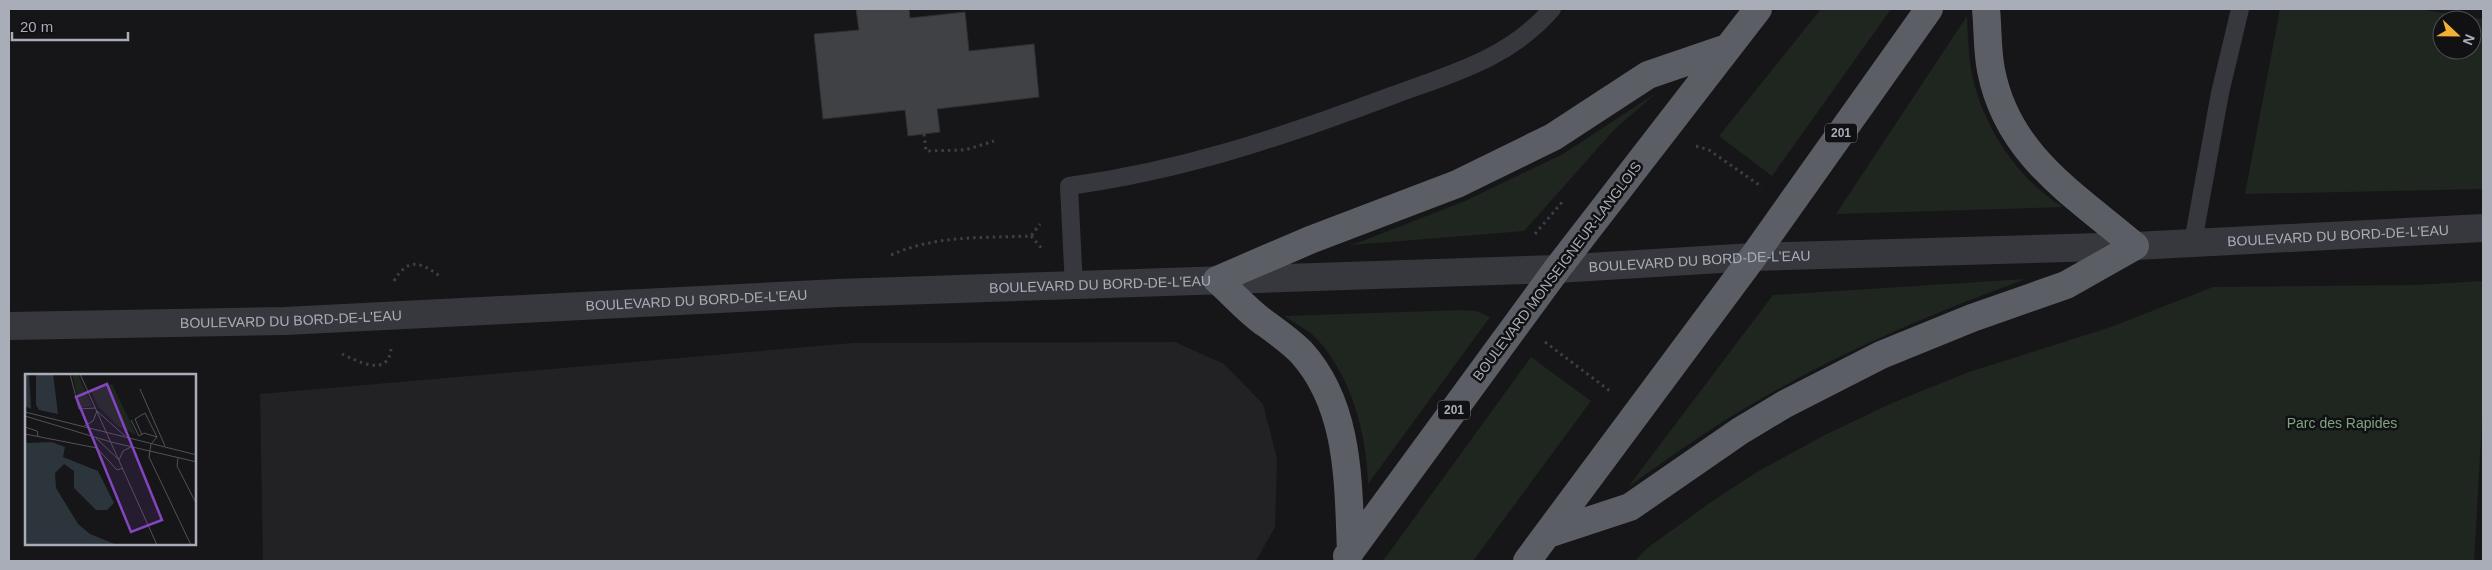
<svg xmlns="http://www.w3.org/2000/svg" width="2492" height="570" font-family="Helvetica,sans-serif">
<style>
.built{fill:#222225}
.green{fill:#1e261f;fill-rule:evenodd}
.building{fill:#404145;stroke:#303034}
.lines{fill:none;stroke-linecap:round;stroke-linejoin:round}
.path{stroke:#3d3f44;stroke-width:3;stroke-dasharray:2.5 4;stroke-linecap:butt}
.service{stroke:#37383d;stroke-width:18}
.tertiary{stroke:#37383d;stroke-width:28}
.trunk{stroke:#5b5e65;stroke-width:28}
.labels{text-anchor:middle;stroke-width:5;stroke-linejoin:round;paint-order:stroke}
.shield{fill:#111113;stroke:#7b7e86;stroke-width:1}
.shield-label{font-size:12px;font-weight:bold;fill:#a8adb8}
.street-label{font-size:14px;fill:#a8adb8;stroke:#111113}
.park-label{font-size:14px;fill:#7fa381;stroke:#111113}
.inset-road{fill:none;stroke:#505258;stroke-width:1}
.view{fill:#8446be;fill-opacity:0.15;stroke:#8446be;stroke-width:2.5}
.inset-edge{fill:none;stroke:#a8adb8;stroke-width:2.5}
</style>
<rect width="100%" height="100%" fill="#161618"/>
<path class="built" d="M1175,342L1224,364L1263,404L1277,459L1275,527L1256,561H263L260,394L853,343Z"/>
<path class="green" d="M1821,9H1891L1772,176L1719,136Z
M2280,9H2418L2483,19V189L2245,194ZM2442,20H2472V50H2442Z
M1967,16C1968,35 1968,55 1972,74C1982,125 2018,180 2063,207L1836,214Z
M1656,93L1614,130L1524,231L1352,245L1465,201L1563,154Z
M2026,279C1932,313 1840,352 1754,403C1710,428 1669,458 1628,487L1773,295Z
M2483,281V403L2474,561H1635L1646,549L1711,502L1757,472L1825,435L1892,403L1969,372L2111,327L2213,287L2415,285Z
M1463,310L1476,311L1490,317L1368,484C1367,434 1351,375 1316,338C1307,329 1294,323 1284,316Z
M1531,357L1591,401L1473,561H1383Z"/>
<path class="building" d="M856,9H909L910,18L965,12L969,51L1034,44L1039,97L937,109L940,132L908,136L905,110L823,119L814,34L859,30Z"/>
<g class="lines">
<path class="path" d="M924,134L926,151L965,150L994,141
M1696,146L1709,150L1762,187
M1535,234L1563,201
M1031,236L1043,250
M891,255C936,235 981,238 1031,236L1040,224
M394,281C408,257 421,262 441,277
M1545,342L1610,391
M342,354C357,361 388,378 391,349"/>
<path class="service" d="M2193,242L2220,93L2240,9
M1074,287L1069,186C1185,170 1282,137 1391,96C1450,74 1509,59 1552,9"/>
<path class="tertiary" id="s1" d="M9,326L285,321L838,293L1557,269L1753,257L2135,246L2483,228"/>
<path class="trunk" d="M1548,534L1630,507L1740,431L1785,404L1881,355L1972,318L2066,285L2135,246C2074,194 2007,155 1991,70C1987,50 1988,29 1986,9
M1351,551C1348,482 1350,406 1301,352C1289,340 1276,331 1262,321C1246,309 1232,293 1217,280L1310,240L1457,184L1553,137L1648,75L1724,49
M1347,556L1557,269L1758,9
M1527,561L1753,257L1929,9"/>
</g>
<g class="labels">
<g class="shield">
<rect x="1825" y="123.5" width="32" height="19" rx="4"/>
<rect x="1438" y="400.5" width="32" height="19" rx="4"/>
</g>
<g class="shield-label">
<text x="1841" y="137">201</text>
<text x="1454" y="414">201</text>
</g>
<g class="street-label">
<text dy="5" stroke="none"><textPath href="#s1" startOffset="2331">BOULEVARD DU BORD-DE-L'EAU</textPath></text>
<text dy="5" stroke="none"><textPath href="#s1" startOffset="1692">BOULEVARD DU BORD-DE-L'EAU</textPath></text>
<text transform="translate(1557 271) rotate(-53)" y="5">BOULEVARD MONSEIGNEUR-LANGLOIS</text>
<text dy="5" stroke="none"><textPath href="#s1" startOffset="1092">BOULEVARD DU BORD-DE-L'EAU</textPath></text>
<text dy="5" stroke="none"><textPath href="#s1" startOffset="688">BOULEVARD DU BORD-DE-L'EAU</textPath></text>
<text dy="5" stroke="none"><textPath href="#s1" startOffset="282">BOULEVARD DU BORD-DE-L'EAU</textPath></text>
</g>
<g class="park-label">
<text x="2342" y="428">Parc des Rapides</text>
</g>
</g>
<g transform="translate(25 374)">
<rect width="171" height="171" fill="#161618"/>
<path d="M47,0H53L67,32L55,34ZM87,10L102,41L111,61L93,52L73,32L66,17Z" fill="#1e261f"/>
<path d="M0,0H4L6,35L0,32ZM11,0H28L33,40L14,36L11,31ZM0,65L2,69L27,68L40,73L38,83L73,97L89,129L82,136H71L49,114V97L39,90L30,99L31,114L53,150L65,160L92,171H0Z" fill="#2c353c"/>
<path class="inset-road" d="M45,0L54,35L70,34M55,0L132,171M115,15L140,72M0,38L172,81M0,42L86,68L172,88M106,46L114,62M59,52L68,47L72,37L100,62M0,53L12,57L13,62M0,60L72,74L92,96L98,94M117,61L110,45L120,39L132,63M114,62L119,59L132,63L126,70L124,83L166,171M71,64L94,86L98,77L106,73M153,84L152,92L172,131"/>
<path class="view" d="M82,10L137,146L106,158L51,23Z"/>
<rect width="171" height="171" class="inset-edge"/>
</g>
<rect width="2492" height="570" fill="none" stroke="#a8adb8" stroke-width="20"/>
<g transform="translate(2457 35) rotate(112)"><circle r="24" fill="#111113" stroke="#4d4f55"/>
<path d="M0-4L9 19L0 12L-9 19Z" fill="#f2b134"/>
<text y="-8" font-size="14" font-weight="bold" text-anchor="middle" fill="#a8adb8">N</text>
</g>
<path d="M12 32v8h116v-8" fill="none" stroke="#a8adb8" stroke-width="2.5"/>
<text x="20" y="32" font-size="15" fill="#a8adb8" stroke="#111113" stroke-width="4" paint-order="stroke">20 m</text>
</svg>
